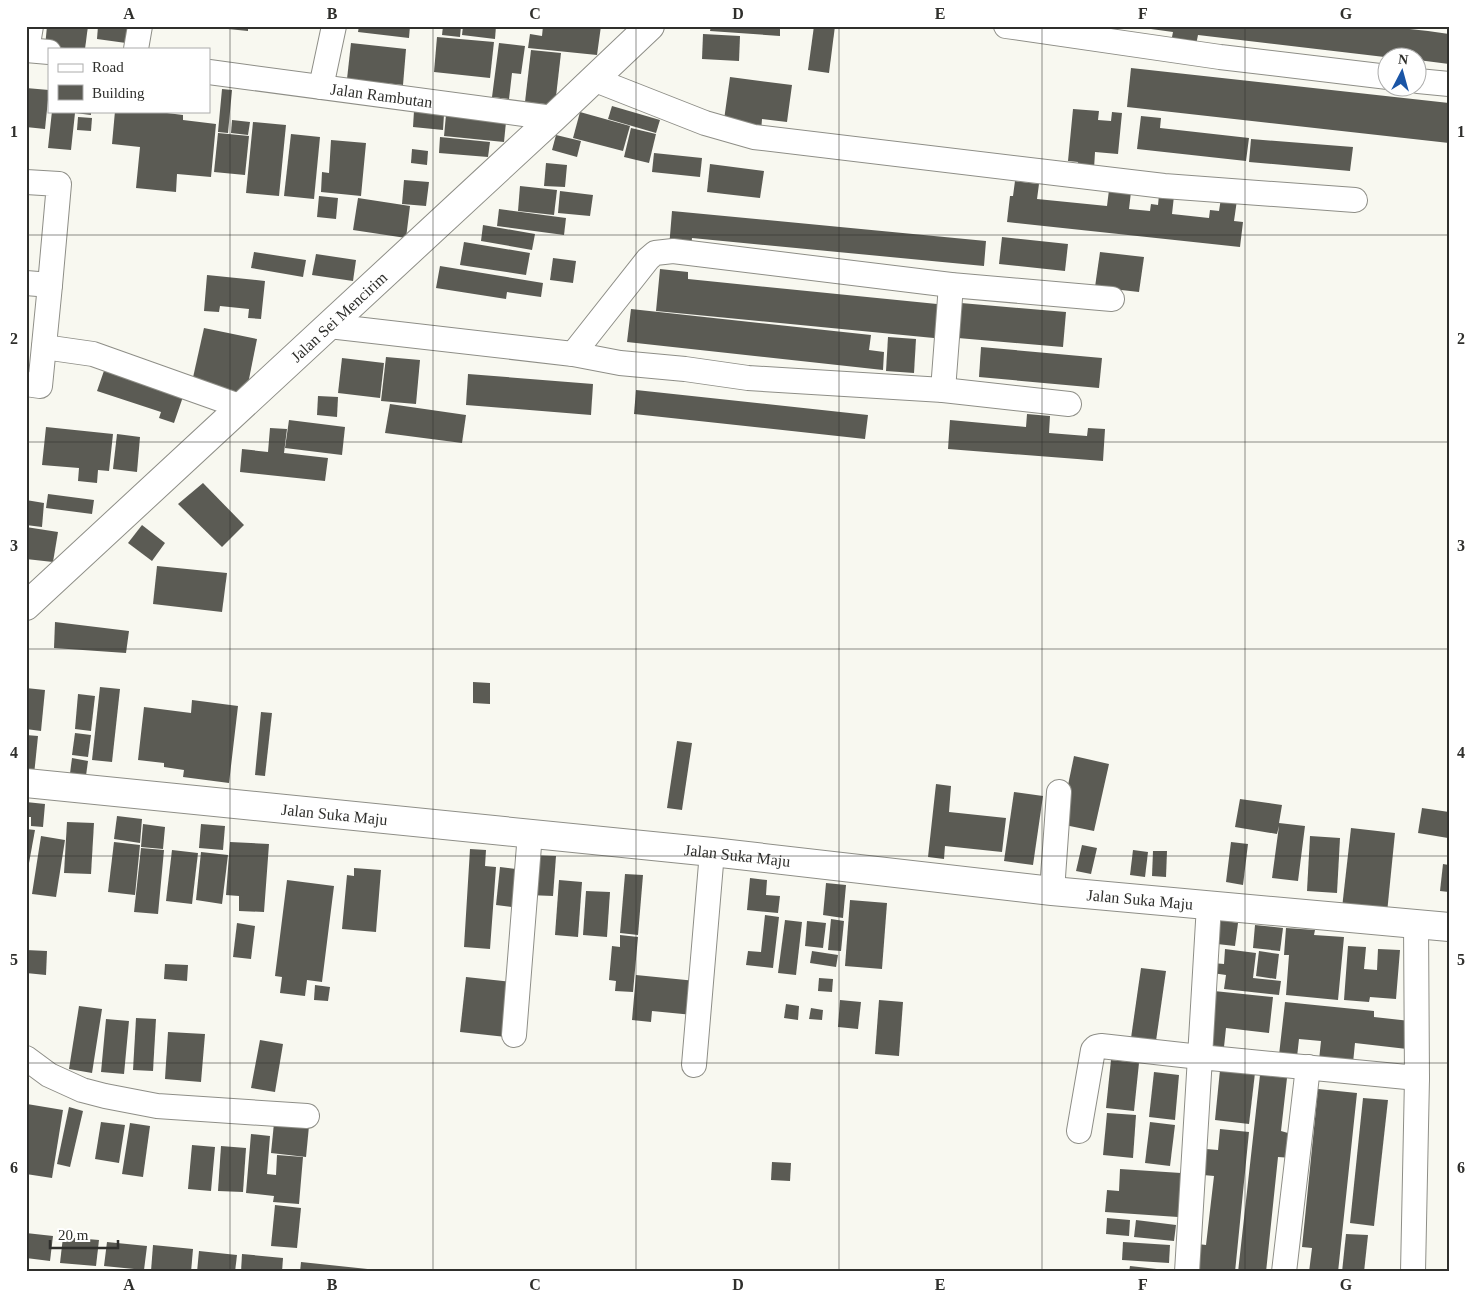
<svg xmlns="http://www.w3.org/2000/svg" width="1475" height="1298" viewBox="0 0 1475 1298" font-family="Georgia,serif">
  <rect width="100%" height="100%" fill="#f8f8f0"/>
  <g fill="#5b5b54">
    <path d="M47 26H88L85 49 45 47Z"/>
    <path d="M98 26H128L126 43 97 39Z"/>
    <path d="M219 26H248V31L218 28Z"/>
    <path d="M359 26H410L409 38 358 32Z"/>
    <path d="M443 26H461L460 37 442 35Z"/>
    <path d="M463 26H496L495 39 462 35Z"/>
    <path d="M543 26H601L597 55 528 48 530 34 542 36Z"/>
    <path d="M711 26H780V36L710 31Z"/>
    <path d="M814 26H835L829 73 808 70Z"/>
    <path d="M1129 26H1382L1428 31 1449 34V64L1418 60V58H1393L1198 35 1196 45 1171 42 1173 32Z"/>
    <path d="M703 34 740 36 739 61 702 59Z"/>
    <path d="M437 37 494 42 490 78 434 72Z"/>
    <path d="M351 43 406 49 403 85 347 79Z"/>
    <path d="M499 43 525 46 521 74 512 73 509 99 492 97Z"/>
    <path d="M531 50 561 53 555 105 525 102Z"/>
    <path d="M1131 68 1449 103V143L1127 107Z"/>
    <path d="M730 77 792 85 787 122 762 119 761 132 723 127Z"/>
    <path d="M26 88 49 90 45 129 26 127Z"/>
    <path d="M222 89 232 90 228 133 218 132Z"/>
    <path d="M612 106 660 120 656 133 608 119Z"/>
    <path d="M1073 109 1099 111 1098 120 1111 121 1112 112 1122 113 1118 154 1095 152 1094 169 1077 167 1078 162 1068 161Z"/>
    <path d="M52 111H91V115L75 113 71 150 48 148Z"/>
    <path d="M115 111H151L183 115V120L216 124 211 177 177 174 176 192 136 188 140 147 112 144Z"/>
    <path d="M414 111 444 114 443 130 413 127Z"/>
    <path d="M580 112 630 126 623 151 573 138Z"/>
    <path d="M446 115 506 122 504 142 444 136Z"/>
    <path d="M1141 116 1161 118 1160 128 1249 138 1246 161 1137 149Z"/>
    <path d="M78 117 92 118 91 131 77 130Z"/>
    <path d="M232 120 250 122 248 135 231 133Z"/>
    <path d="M253 122 286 125 279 196 246 193Z"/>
    <path d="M631 128 656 134 649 163 624 157Z"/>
    <path d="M218 133 249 136 245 175 214 172Z"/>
    <path d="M291 134 320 137 314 199 284 196Z"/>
    <path d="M556 135 581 141 577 157 552 150Z"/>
    <path d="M440 137 490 142 488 157 439 153Z"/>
    <path d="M1251 139 1353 147 1350 171 1249 162Z"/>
    <path d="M331 140 366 143 361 196 321 192 322 172 329 173Z"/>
    <path d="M412 149 428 151 427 165 411 163Z"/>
    <path d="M654 153 702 158 700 177 652 172Z"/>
    <path d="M546 163 567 165 565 187 544 186Z"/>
    <path d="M710 164 764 171 760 198 707 192Z"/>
    <path d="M404 180 429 182 426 206 402 204Z"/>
    <path d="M1015 181 1039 184 1037 199 1107 206 1109 190 1131 192 1129 209 1150 211 1151 204 1158 205 1159 195 1174 196 1172 214 1209 218 1210 210 1219 211 1221 198 1237 200 1234 221 1243 222 1240 247 1007 222 1010 196H1013Z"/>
    <path d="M520 186 557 190 554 215 518 211Z"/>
    <path d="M560 191 593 195 590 216 558 213Z"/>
    <path d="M319 196 338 198 336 219 317 217Z"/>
    <path d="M358 198 410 206 406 238 353 230Z"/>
    <path d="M499 209 566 218 564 235 497 226Z"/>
    <path d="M672 211 986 241 984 266 692 238 691 249 669 248Z"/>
    <path d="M483 225 535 234 532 250 481 241Z"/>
    <path d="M1002 237 1068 244 1065 271 999 264Z"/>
    <path d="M464 242 530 253 526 275 460 265Z"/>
    <path d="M254 252 306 260 303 277 251 268Z"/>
    <path d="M1100 252 1144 257 1139 292 1095 287Z"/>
    <path d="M316 254 356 260 353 281 312 275Z"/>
    <path d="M553 258 576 261 573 283 550 280Z"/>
    <path d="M440 266 543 283 541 297 507 292 506 299 436 288Z"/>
    <path d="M660 269 688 272V279L947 305 944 339 656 311Z"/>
    <path d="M207 275 265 281 261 319 248 318 249 309 220 306 219 312 204 311Z"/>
    <path d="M961 303 1066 312 1063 347 958 338Z"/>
    <path d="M631 309 871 335 869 350 884 352 883 370 627 342Z"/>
    <path d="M204 328 257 339 246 394 192 382Z"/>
    <path d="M888 337 916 339 914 373 886 371Z"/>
    <path d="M981 347 1102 358 1099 388 979 377Z"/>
    <path d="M386 357 420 360 416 404 381 401Z"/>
    <path d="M342 358 384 363 380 398 338 393Z"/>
    <path d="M107 362 186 388 174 423 159 418 161 412 97 391Z"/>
    <path d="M468 374 593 384 591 415 466 405Z"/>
    <path d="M636 390 868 415 865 439 634 414Z"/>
    <path d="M318 396 338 397 337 417 317 415Z"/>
    <path d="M390 404 466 415 462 443 385 433Z"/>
    <path d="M1027 414 1050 416 1049 433 1087 436 1088 428 1105 429 1103 461 948 449 950 420 1026 427Z"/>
    <path d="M289 420 345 427 342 455 285 448Z"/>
    <path d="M46 427 113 434 109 471 98 470 97 483 78 481 79 468 42 465Z"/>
    <path d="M270 428 287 429 284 453 328 458 325 481 240 472 242 449 268 452Z"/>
    <path d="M117 434 140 437 137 472 113 469Z"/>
    <path d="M203 483 244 525 222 547 178 504Z"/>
    <path d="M48 494 94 500 92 514 46 508Z"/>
    <path d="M26 500 44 503 42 527 26 525Z"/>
    <path d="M142 525 165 543 152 561 128 543Z"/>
    <path d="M26 527 58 532 53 562 26 559Z"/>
    <path d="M157 566 227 573 222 612 153 604Z"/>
    <path d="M55 622 129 631 126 653 54 648Z"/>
    <path d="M473 682 490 683V704L473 703Z"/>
    <path d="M100 687 120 689 112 762 92 760Z"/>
    <path d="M26 688 45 690 41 731 26 729Z"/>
    <path d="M78 694 95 696 91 731 75 729Z"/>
    <path d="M192 700 238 706 229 783 183 777 184 770 164 767V763L138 760 144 707 191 713Z"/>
    <path d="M261 712 272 713 265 776 255 775Z"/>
    <path d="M75 733 91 735 88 757 72 755Z"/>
    <path d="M26 735 38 736 34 775 26 774Z"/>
    <path d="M677 741 692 743 682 810 667 808Z"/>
    <path d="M1074 756 1109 764 1094 831 1060 824Z"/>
    <path d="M72 758 88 761 85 783 69 781Z"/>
    <path d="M936 784 951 786 949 812 1006 818 1002 852 945 846 944 859 928 857Z"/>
    <path d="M1014 792 1043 796 1033 865 1004 861Z"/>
    <path d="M1240 799 1282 805 1279 823 1305 826 1298 881 1272 878 1279 826 1277 834 1235 827Z"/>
    <path d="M26 802 45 804 43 827 31 826V817H26Z"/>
    <path d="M1422 808 1449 812 1448 838 1418 833Z"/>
    <path d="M117 816 142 819 140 843 114 839Z"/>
    <path d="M67 822 94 823 91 874 64 873Z"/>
    <path d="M143 824 165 827 163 849 141 847Z"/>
    <path d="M201 824 225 826 223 850 199 848Z"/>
    <path d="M1351 828 1395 833 1387 913 1342 908Z"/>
    <path d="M26 829 35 830 27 874H26Z"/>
    <path d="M41 836 65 840 56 897 32 894Z"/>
    <path d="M1310 836 1340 838 1337 893 1307 891Z"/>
    <path d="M114 842 140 845 135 895 108 892Z"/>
    <path d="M230 842 269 844 264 912 239 911V896L226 895Z"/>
    <path d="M1231 842 1248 844 1243 885 1226 882Z"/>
    <path d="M1082 845 1097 848 1091 874 1076 871Z"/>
    <path d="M141 848 164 850 158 914 134 912Z"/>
    <path d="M470 849 486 850 485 866 496 867 490 949 464 947Z"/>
    <path d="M172 850 198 853 192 904 166 901Z"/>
    <path d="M1133 850 1148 852 1145 877 1130 875Z"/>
    <path d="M1153 851H1167L1166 877 1152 876Z"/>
    <path d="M201 852 228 855 222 904 196 900Z"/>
    <path d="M531 855 556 856 553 896 528 895Z"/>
    <path d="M1443 864 1449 865V892L1440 891Z"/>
    <path d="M500 867 524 870 519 908 496 905Z"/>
    <path d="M354 868 381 870 376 932 342 929 347 875 354 876Z"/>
    <path d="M625 874 643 875 638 935 620 933Z"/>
    <path d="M750 878 767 880 766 895 780 896 778 913 747 910Z"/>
    <path d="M287 880 334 886 322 982 307 980 305 996 280 993 282 977 275 976Z"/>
    <path d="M559 880 582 882 578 937 555 935Z"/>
    <path d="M826 883 846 885 843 918 823 915Z"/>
    <path d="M586 891 610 892 607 937 583 935Z"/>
    <path d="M850 900 887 903 882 969 845 966Z"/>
    <path d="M765 915 779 917 773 968 746 965 748 951 761 952Z"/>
    <path d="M831 919 844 921 841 951 828 950Z"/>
    <path d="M785 920 802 922 796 975 778 973Z"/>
    <path d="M1220 920 1238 923 1235 946 1217 944Z"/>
    <path d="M807 921 826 923 823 948 805 946Z"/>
    <path d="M237 923 255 926 251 959 233 957Z"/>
    <path d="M1255 925 1283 928 1280 951 1253 948Z"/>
    <path d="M1286 928 1315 930 1314 935 1344 937 1338 1000 1286 995 1289 955H1284Z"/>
    <path d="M620 935 638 937 633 992 615 991 616 981 609 980 612 946 620 947Z"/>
    <path d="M1348 946 1366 947 1364 969 1377 970 1378 949 1400 950 1396 999 1370 997 1369 1002 1344 1000Z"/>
    <path d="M1225 949 1256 953 1253 978 1281 981 1279 995 1224 989 1226 975 1212 973 1213 963 1224 964Z"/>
    <path d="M26 950 47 951 46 975 26 973Z"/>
    <path d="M812 951 838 955 836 967 810 963Z"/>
    <path d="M1259 951 1279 954 1276 979 1256 976Z"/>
    <path d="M165 964 188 965 187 981 164 979Z"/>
    <path d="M1141 968 1166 971 1156 1041 1131 1038Z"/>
    <path d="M636 975 696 981 693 1015 652 1011 651 1022 632 1020Z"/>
    <path d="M466 977 513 982 506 1037 460 1032Z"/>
    <path d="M819 978 833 979 832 992 818 991Z"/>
    <path d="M315 985 330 987 328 1001 314 1000Z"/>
    <path d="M1214 991 1273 997 1269 1033 1226 1028 1224 1047 1208 1045Z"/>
    <path d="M840 1000 861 1002 858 1029 838 1027Z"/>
    <path d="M879 1000 903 1002 899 1056 875 1054Z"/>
    <path d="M1285 1002 1374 1011V1017L1410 1021 1407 1049 1355 1043 1353 1063 1319 1060 1321 1041 1299 1039 1297 1057 1279 1055Z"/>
    <path d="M786 1004 799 1006 798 1020 784 1018Z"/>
    <path d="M79 1006 102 1009 92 1073 69 1069Z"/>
    <path d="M811 1008 823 1010 822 1020 809 1019Z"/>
    <path d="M136 1018 156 1019 153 1071 133 1070Z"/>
    <path d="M106 1019 129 1021 124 1074 101 1072Z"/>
    <path d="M168 1032 205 1034 201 1082 165 1079Z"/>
    <path d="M260 1040 283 1044 275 1092 251 1088Z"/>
    <path d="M1111 1060 1139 1063 1134 1111 1106 1108Z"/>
    <path d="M1220 1070 1255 1073 1249 1124 1215 1120Z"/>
    <path d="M1154 1072 1179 1075 1175 1120 1149 1117Z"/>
    <path d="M1260 1075 1287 1078 1281 1131 1295 1135 1292 1158 1278 1157 1266 1272H1238Z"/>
    <path d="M1318 1089 1357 1093 1338 1272H1309L1312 1248 1302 1247Z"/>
    <path d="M1363 1098 1388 1100 1374 1226 1350 1223Z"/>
    <path d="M27 1104 63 1110 52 1178 26 1174Z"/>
    <path d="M69 1107 83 1111 70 1167 57 1164Z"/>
    <path d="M1107 1113 1136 1115 1133 1158 1103 1155Z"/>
    <path d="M101 1122 125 1125 119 1163 95 1159Z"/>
    <path d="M1150 1122 1175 1125 1170 1166 1145 1163Z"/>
    <path d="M130 1123 150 1126 143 1177 122 1174Z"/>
    <path d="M274 1123 309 1126 306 1157 271 1153Z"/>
    <path d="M1220 1129 1249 1132 1235 1272H1190L1198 1244 1206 1245 1214 1176 1203 1175 1206 1149 1218 1150Z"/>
    <path d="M251 1134 270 1136 267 1174 276 1175 277 1155 303 1157 299 1204 273 1202 274 1196 246 1193Z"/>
    <path d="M192 1145 215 1147 211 1191 188 1189Z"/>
    <path d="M221 1146 246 1148 243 1192 218 1191Z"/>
    <path d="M772 1162 791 1163 790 1181 771 1180Z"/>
    <path d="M1120 1169 1181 1173 1178 1217 1105 1212 1107 1190 1119 1191Z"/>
    <path d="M275 1205 301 1208 297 1248 271 1246Z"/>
    <path d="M1107 1218 1130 1220 1129 1236 1106 1234Z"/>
    <path d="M1136 1220 1176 1225 1174 1241 1134 1237Z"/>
    <path d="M26 1233 53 1236 50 1261 26 1258Z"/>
    <path d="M1346 1234 1368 1235 1364 1272H1342Z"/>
    <path d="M63 1237 99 1240 96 1266 60 1263Z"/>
    <path d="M107 1242 147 1246 144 1270 104 1266Z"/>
    <path d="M1123 1242 1170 1245 1169 1263 1122 1260Z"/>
    <path d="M153 1245 193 1249 191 1272 151 1271Z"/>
    <path d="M199 1251 237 1255 235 1272H197Z"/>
    <path d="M242 1254 283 1258 282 1272H241Z"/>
    <path d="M301 1262 377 1270V1272H300Z"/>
    <path d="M1130 1266 1166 1270V1272H1129Z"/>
  </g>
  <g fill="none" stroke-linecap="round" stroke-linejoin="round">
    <defs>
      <g id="street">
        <path d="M1006 26 1220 57 1388 77"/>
        <path d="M136 49 140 26"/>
        <path d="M26 50 49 52"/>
        <path d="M27 50 31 26"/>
        <path id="s1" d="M209 72 553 118"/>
        <path d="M593 79 705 123 754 137 1164 186 1355 200"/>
        <path d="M1418 81 1449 84"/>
        <path d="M321 87 334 26"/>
        <path d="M26 182 59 184 50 285 26 283"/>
        <path d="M329 326 573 354 620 363 685 369 748 378 943 390 1069 404"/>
        <path d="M44 347 93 354 242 407"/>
        <path d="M573 354 648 259 655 253 673 251 951 285 1112 299"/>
        <path d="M26 384 40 386 50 285"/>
        <path d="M943 390 951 285"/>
        <path d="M1052 891 1059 792"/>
        <path d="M514 1035 530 833"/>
        <path d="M26 1058 49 1075 82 1090 105 1096 157 1106 307 1116"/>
        <path d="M694 1065 712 852"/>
        <path d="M1079 1131 1093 1050 1096 1047 1101 1046 1200 1057 1209 905"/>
        <path d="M1187 1272 1200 1057 1417 1078"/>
        <path d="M1284 1272 1308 1067"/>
        <path d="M1413 1272 1417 1078 1416 923"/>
      </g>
      <g id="secondary">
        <path id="s2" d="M26 606 553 118 650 26"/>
        <path id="s3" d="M26 783 712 852 1052 891 1449 927"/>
      </g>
    </defs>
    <use href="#street" stroke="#8e8e87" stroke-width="26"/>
    <use href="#secondary" stroke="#8e8e87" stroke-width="30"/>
    <use href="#street" stroke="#fff" stroke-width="24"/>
    <use href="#secondary" stroke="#fff" stroke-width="28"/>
  </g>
  <path fill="none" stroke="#2f2f2c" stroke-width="1" stroke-opacity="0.55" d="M230 26V1272M433 26V1272M636 26V1272M839 26V1272M1042 26V1272M1245 26V1272M26 235H1449M26 442H1449M26 649H1449M26 856H1449M26 1063H1449"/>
  <g text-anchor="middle" stroke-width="5" stroke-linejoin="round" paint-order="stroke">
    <g font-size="16" fill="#2f2f2c" stroke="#fff">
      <text dy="6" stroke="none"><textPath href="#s1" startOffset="174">Jalan Rambutan</textPath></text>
      <text dy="6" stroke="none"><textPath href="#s2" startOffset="426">Jalan Sei Mencirim</textPath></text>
      <text dy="6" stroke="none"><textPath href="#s3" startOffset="310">Jalan Suka Maju</textPath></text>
      <text dy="6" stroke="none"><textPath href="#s3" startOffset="715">Jalan Suka Maju</textPath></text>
      <text dy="6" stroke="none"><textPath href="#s3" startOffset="1120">Jalan Suka Maju</textPath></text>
    </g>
  </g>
  <rect width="1475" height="1298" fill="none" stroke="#ffffff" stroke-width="55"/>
  <rect x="48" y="48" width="162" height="65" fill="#ffffff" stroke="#acacab"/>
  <rect x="58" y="64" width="25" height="8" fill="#ffffff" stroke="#acacab"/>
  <text x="92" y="72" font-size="15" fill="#2f2f2c">Road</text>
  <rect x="58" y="85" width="25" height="15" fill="#5b5b54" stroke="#acacab"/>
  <text x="92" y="98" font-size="15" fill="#2f2f2c">Building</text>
  <g transform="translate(1402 72) rotate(6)"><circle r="24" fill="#ffffff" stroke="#acacab"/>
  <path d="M0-4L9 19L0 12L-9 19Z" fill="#1a55a6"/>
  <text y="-8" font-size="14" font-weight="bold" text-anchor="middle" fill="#2f2f2c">N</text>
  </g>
  <path d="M50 1240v8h68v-8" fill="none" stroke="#2f2f2c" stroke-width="2.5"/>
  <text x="58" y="1240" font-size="15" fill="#2f2f2c" stroke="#ffffff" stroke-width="4" paint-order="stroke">20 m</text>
  <rect x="28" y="28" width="1420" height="1242" fill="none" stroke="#2f2f2c" stroke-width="2"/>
  <g font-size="16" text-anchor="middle" font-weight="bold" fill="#2f2f2c">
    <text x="129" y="19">A</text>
    <text x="332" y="19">B</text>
    <text x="535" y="19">C</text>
    <text x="738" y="19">D</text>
    <text x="940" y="19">E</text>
    <text x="1143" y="19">F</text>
    <text x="1346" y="19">G</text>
    <text x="14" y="137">1</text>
    <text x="1461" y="137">1</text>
    <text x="14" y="344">2</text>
    <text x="1461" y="344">2</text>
    <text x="14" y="551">3</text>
    <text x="1461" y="551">3</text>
    <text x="14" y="758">4</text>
    <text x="1461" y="758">4</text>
    <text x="14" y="965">5</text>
    <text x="1461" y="965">5</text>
    <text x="14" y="1173">6</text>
    <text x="1461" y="1173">6</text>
    <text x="129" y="1290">A</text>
    <text x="332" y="1290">B</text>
    <text x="535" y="1290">C</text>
    <text x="738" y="1290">D</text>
    <text x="940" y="1290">E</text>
    <text x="1143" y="1290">F</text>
    <text x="1346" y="1290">G</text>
  </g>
</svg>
